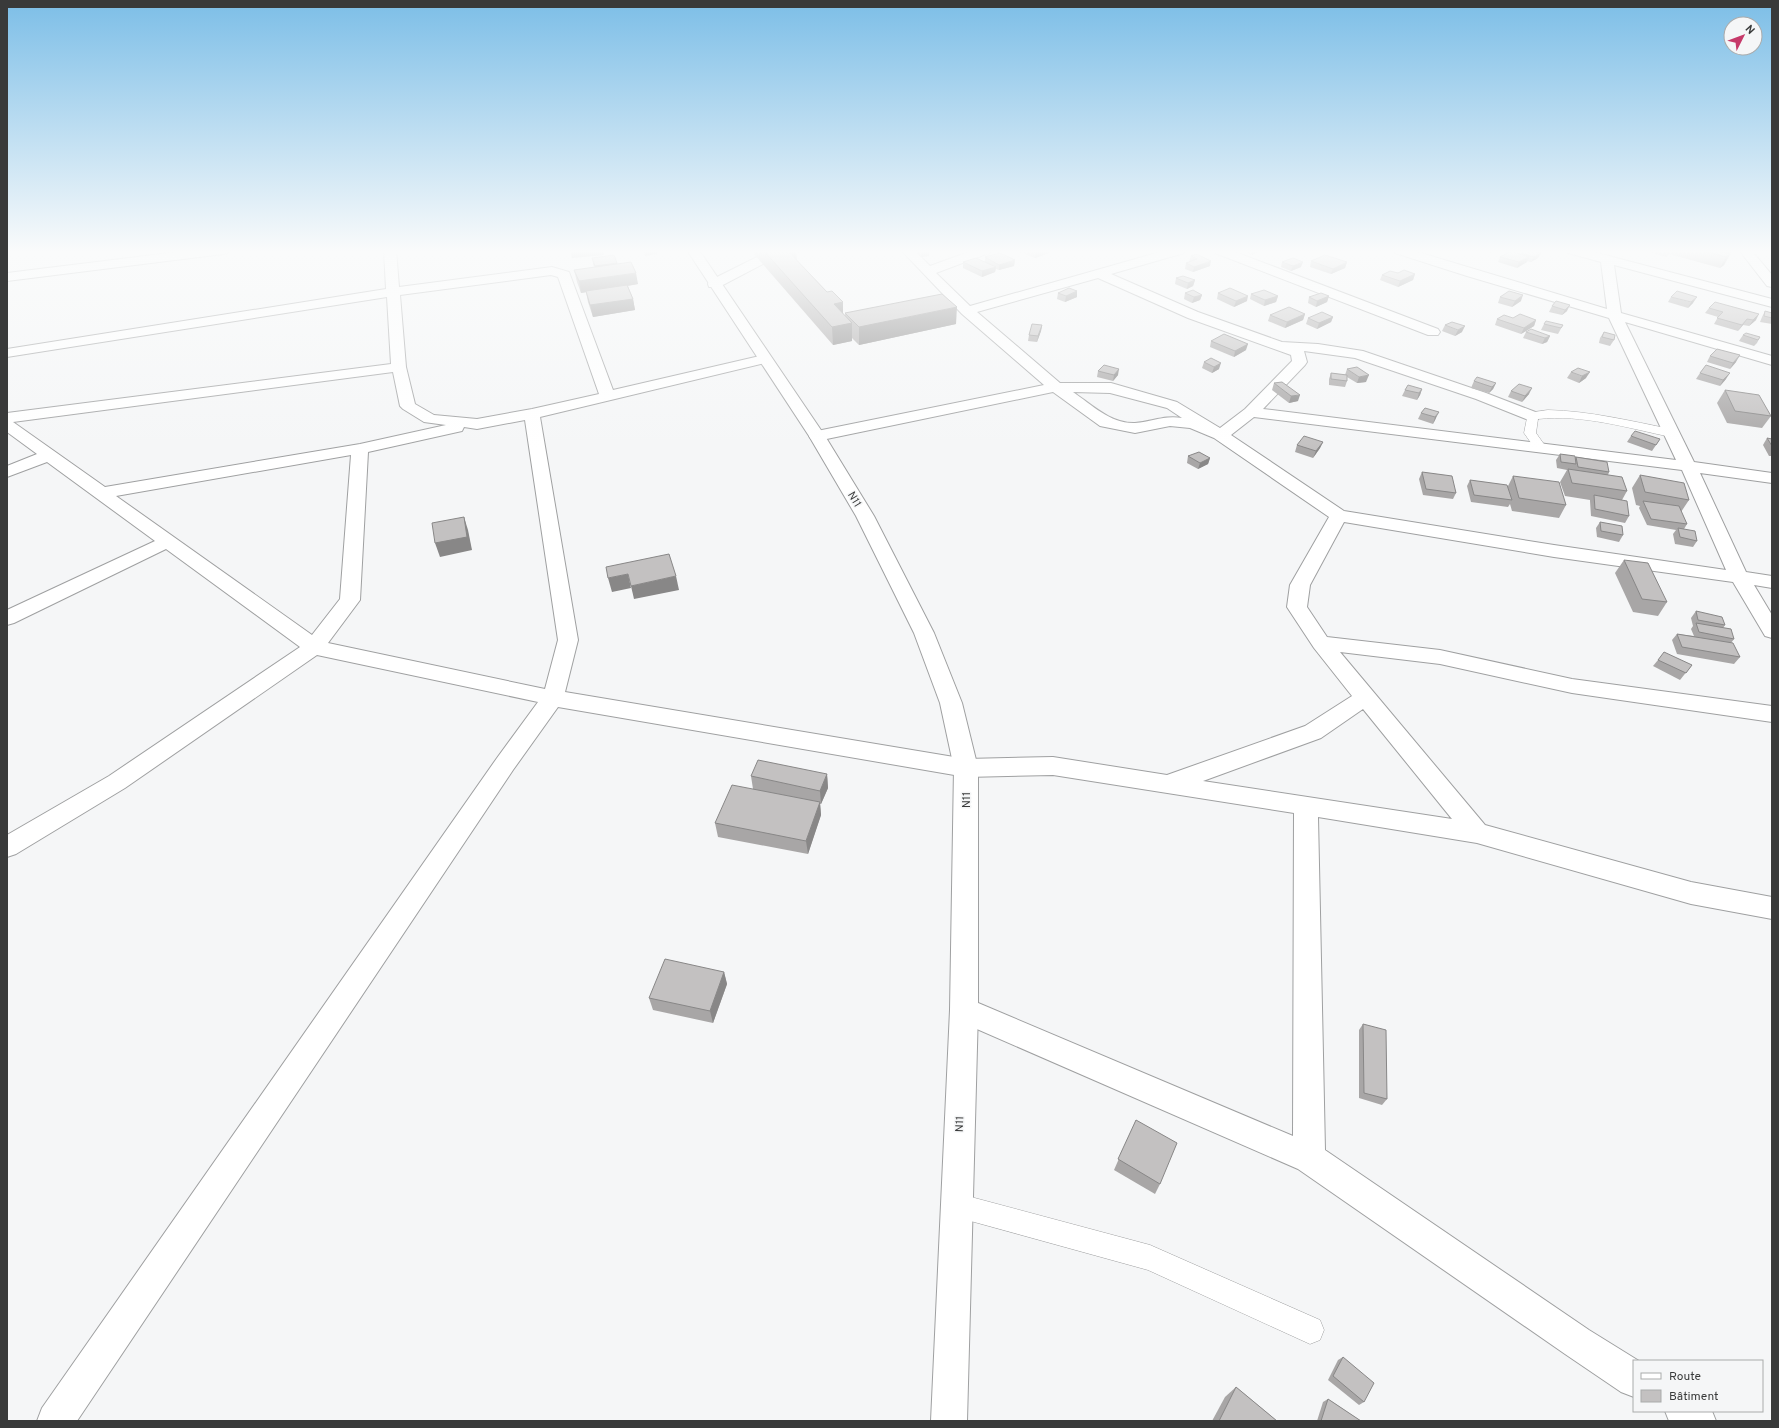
<svg xmlns="http://www.w3.org/2000/svg" width="1779" height="1428" viewBox="0 0 1779 1428" font-family="Overpass,sans-serif">
  <rect width="100%" height="100%" fill="#f5f6f7"/>
  <g fill="none" stroke-linecap="round" stroke-linejoin="round">
    <defs>
      <g id="service">
        <path d="M1548 410C1590 411 1630 421 1671 429L1675 430 1677 433 1675 436 1671 437C1628 428 1582 414 1538 419L1536 433 1546 447 1544 450H1536L1524 433 1528 413Z"/>
        <path d="M956 1193 1150 1245 1320 1320 1324 1330 1320 1340 1310 1344 1148 1270 956 1217 947 1214 944 1205 947 1196Z"/>
      </g>
      <g id="minor">
        <path d="M194 250H229L227 253 223 254 7 281V273Z"/>
        <path d="M384 250H396L399 287 552 267 569 272 613 390 764 355 769 356 771 359 769 362 540 417 578 640 565 692 966 759 1053 757 1167 775 1305 726 1352 696 1314 648 1287 607 1290 585 1329 517 1214 438 1190 428 1170 426 1135 433 1100 426 1053 392 817 441 811 439 809 436 811 433 817 431 1044 385 962 314 901 250H914L930 266 974 250H991L989 253 936 273 970 306 1167 250H1186L1184 253 1111 274 1198 312 1282 342 1318 344 1363 351 1486 393 1538 413 1540 416 1538 419 1532 421 1526 419 1476 399 1355 358 1304 351 1307 362 1305 365 1263 409 1676 460 1609 318 1467 276 1395 253 1393 250H1411L1607 309 1601 262 1568 253 1566 250H1586L1772 299V307L1614 265 1621 313 1772 356V365L1625 322 1694 462 1772 473V483L1700 473 1746 572 1772 576V588L1754 585 1772 615V638L1765 636 1733 582 1554 557 1344 522 1310 585 1307 607 1327 637 1440 650 1572 679 1772 706V722L1572 693 1440 664 1340 652 1485 825 1691 882 1772 897V919L1691 904 1477 843 1318 817 1325 1150 1589 1330 1639 1361H1634V1397L1621 1392 1565 1354 1298 1169 954 1019 950 1010 954 1001 964 997 1293 1136 1294 813 1053 775 966 777 558 707 513 770 77 1421H37L42 1408 497 758 538 702 317 655 125 788 16 854 7 857V835L109 776 300 647 166 549 14 623 7 625V610L155 541 47 462 7 477V466L37 454 7 432V413L391 364 387 297 7 357V349L386 289ZM551 275 558 277 599 394 532 409 477 419 434 415 415 404 406 367 400 295ZM1098 278 1188 318 1291 355 1292 361 1245 409 1220 428 1177 402 1111 383H1060L977 312ZM393 372 400 406 403 409 424 422 446 425 360 444 105 487 13 422ZM1073 392 1110 393 1167 408 1182 418C1164 415 1152 422 1135 423 1111 424 1092 405 1073 392ZM1254 417 1682 470 1726 570 1554 545 1344 511 1231 435ZM525 420 558 640 545 689 328 643 360 600 368 452 462 431 464 427 477 429ZM351 455 340 599 312 635 116 496ZM1363 709 1452 819 1203 781 1321 738Z"/>
        <path d="M771 250H786L784 253 719 287H709L708 284 709 281Z"/>
        <path d="M1213 250H1230L1438 329 1440 332 1438 335H1428L1215 253Z"/>
        <path d="M1739 250H1751L1772 275V287L1767 286Z"/>
        <path d="M1665 1411H1712L1716 1421H1669Z"/>
      </g>
      <path id="primary" d="M687 250H699L825 436 874 516 934 633 962 703 978 768V1010L967 1421H931L950 1010 954 768 940 703 914 633 856 516 809 436Z"/>
    </defs>
    <use href="#service" stroke="#9fa0a1" stroke-width="1"/>
    <use href="#minor" stroke="#9fa0a1" stroke-width="2"/>
    <use href="#primary" stroke="#9fa0a1" stroke-width="2"/>
    <use href="#service" fill="#fff" fill-rule="evenodd"/>
    <use href="#minor" fill="#fff" fill-rule="evenodd"/>
    <use href="#primary" fill="#fff" fill-rule="evenodd"/>
  </g>
  <g fill="#a8a6a6">
    <path d="M754 250H804V251L796 252 797 260 827 292 843 302V314L845 316V313L956 324 859 345 852 338V341L833 345 754 254Z"/>
    <path d="M915 250H929V256L921 257 915 252Z"/>
    <path d="M1020 250H1050L1049 253 1035 258 1020 252Z"/>
    <path d="M1244 250H1259L1258 252 1252 255 1244 251Z"/>
    <path d="M1483 250H1496L1492 253Z"/>
    <path d="M1642 250H1729L1731 253 1724 265 1720 268 1669 254 1666 257Z"/>
    <path d="M1521 253 1538 258 1531 262 1527 261V262L1517 268 1498 262 1500 257 1521 254Z"/>
    <path d="M1196 254 1210 266 1193 272 1185 269 1186 263 1189 262 1191 256Z"/>
    <path d="M985 257 1015 260 1014 266 999 270 996 269 995 272 982 277 963 268V262H985Z"/>
    <path d="M592 258 618 264 638 284 628 286 633 299 635 310 593 317 588 302 586 292 581 293 577 282 574 270 594 268Z"/>
    <path d="M1311 261 1347 262 1345 268 1331 274 1310 267Z"/>
    <path d="M1282 262 1301 267 1291 271 1281 267Z"/>
    <path d="M1415 274 1413 280 1398 287 1380 280 1382 275Z"/>
    <path d="M1176 278 1195 280 1193 286 1187 289 1175 284Z"/>
    <path d="M1058 293 1077 297 1065 302 1057 299Z"/>
    <path d="M1185 293 1202 295 1200 300 1192 303 1184 299Z"/>
    <path d="M1218 293 1247 301 1234 307 1217 299Z"/>
    <path d="M1251 294 1278 296 1276 302 1264 306 1250 299Z"/>
    <path d="M1329 296 1327 302 1316 307 1308 303 1309 297Z"/>
    <path d="M1500 297 1521 301 1512 307 1498 303Z"/>
    <path d="M1671 297 1693 303 1688 308 1668 302Z"/>
    <path d="M1556 301 1567 311 1562 315 1549 312 1552 306Z"/>
    <path d="M1709 308 1756 320 1749 326 1743 325 1738 331 1714 324 1718 317 1705 313Z"/>
    <path d="M1765 311 1772 313V324L1760 322 1762 317Z"/>
    <path d="M1305 314 1303 320 1285 328 1268 321 1270 315Z"/>
    <path d="M1333 317 1331 322 1317 329 1306 324 1308 318Z"/>
    <path d="M1497 319 1536 320 1534 326 1521 334 1495 325Z"/>
    <path d="M1544 324 1563 325 1558 334 1541 330Z"/>
    <path d="M1042 325 1041 331 1037 342 1028 341 1029 335Z"/>
    <path d="M1445 325 1462 332 1455 336 1442 331Z"/>
    <path d="M1526 332 1550 336 1547 342 1542 344 1523 338Z"/>
    <path d="M1604 332 1614 340 1610 346 1599 343 1600 338Z"/>
    <path d="M1743 335 1760 337 1757 343 1754 346 1739 341Z"/>
    <path d="M1211 341 1246 350 1234 357 1210 347Z"/>
    <path d="M1710 356 1736 362 1730 369 1707 362Z"/>
    <path d="M1204 362 1219 369 1212 373 1202 368Z"/>
    <path d="M1347 369 1366 382 1357 383 1347 377V381L1345 387 1329 385V379L1331 373 1345 375Z"/>
    <path d="M1098 371 1118 375 1113 381 1097 377Z"/>
    <path d="M1571 372 1586 378 1579 383 1567 378Z"/>
    <path d="M1700 373 1726 379 1720 386 1696 379Z"/>
    <path d="M1474 381 1496 383 1493 389 1489 393 1471 388Z"/>
    <path d="M1274 383 1298 401 1289 403 1272 390Z"/>
    <path d="M1422 389 1420 395 1417 400 1402 396 1405 390Z"/>
    <path d="M1725 390 1771 416 1762 428 1727 423 1717 403Z"/>
    <path d="M1511 391 1529 394 1522 402 1508 397Z"/>
    <path d="M1425 408 1436 418 1433 424 1418 419 1421 413Z"/>
    <path d="M1631 436 1660 439 1652 451 1627 442Z"/>
    <path d="M1767 438 1772 439V456H1769L1763 445Z"/>
    <path d="M1323 442 1320 448 1313 458 1295 452 1297 445Z"/>
    <path d="M1560 454 1575 459 1576 457 1609 472 1608 475 1627 491 1622 500 1629 516 1625 523 1591 516 1590 501V500L1565 496 1560 482 1567 470 1557 468 1556 460Z"/>
    <path d="M1188 456 1210 458 1208 464 1198 469 1187 463Z"/>
    <path d="M1422 472 1456 493 1453 499 1423 495 1419 479Z"/>
    <path d="M1640 475 1689 500 1681 512 1687 524 1684 529 1697 541 1693 547 1675 544 1673 534 1676 530 1647 525 1639 508 1640 506 1636 505 1632 488Z"/>
    <path d="M1513 476 1566 505 1559 518 1512 511 1510 504 1508 507 1471 502 1467 486 1470 480 1508 486Z"/>
    <path d="M1600 522 1623 535 1619 542 1597 537 1596 528Z"/>
    <path d="M1624 560 1667 602 1658 616 1633 612 1615 573Z"/>
    <path d="M1696 611 1725 625 1723 628 1734 639 1731 643 1740 657 1734 664 1677 654 1672 640 1677 634 1694 636 1691 629 1693 626 1691 618Z"/>
    <path d="M1658 660 1692 665 1680 680 1653 666Z"/>
    <path d="M827 774 828 788 821 804H820L821 815 808 854 718 837 715 823 753 789 751 776Z"/>
    <path d="M724 972 727 984 713 1023 653 1010 649 998Z"/>
    <path d="M1363 1024 1387 1099 1382 1105 1359 1098V1030Z"/>
    <path d="M1136 1120 1160 1184 1155 1194 1114 1170Z"/>
    <path d="M1343 1357 1364 1402 1359 1405 1328 1380 1338 1360Z"/>
    <path d="M1236 1387 1277 1421H1212L1225 1397Z"/>
    <path d="M1328 1399 1361 1421H1317L1323 1402Z"/>
  </g>
  <g fill="#888787">
    <path d="M570 250H603L604 255 572 258Z"/>
    <path d="M624 250H632L624 251Z"/>
    <path d="M644 250H656L657 254 645 256Z"/>
    <path d="M793 250H796L797 266 788 251Z"/>
    <path d="M796 250H804V251L797 253Z"/>
    <path d="M871 250H879L871 251Z"/>
    <path d="M929 250V256L921 257 922 252Z"/>
    <path d="M1044 250H1050L1049 253 1035 258 1036 253Z"/>
    <path d="M1253 250H1259L1258 252 1252 255Z"/>
    <path d="M1669 250H1671L1668 255 1666 257Z"/>
    <path d="M1541 253 1538 258 1531 262 1534 257Z"/>
    <path d="M1730 254 1724 265 1720 268 1726 257Z"/>
    <path d="M1529 257 1527 262 1517 268 1519 262Z"/>
    <path d="M1015 260 1014 266 999 270V265Z"/>
    <path d="M1211 261 1210 266 1193 272 1194 267Z"/>
    <path d="M1303 262 1301 267 1291 271 1293 266Z"/>
    <path d="M1347 262 1345 268 1331 274 1333 269Z"/>
    <path d="M617 263 618 269 596 272 595 266Z"/>
    <path d="M996 267 995 272 982 277V271Z"/>
    <path d="M636 273 638 284 581 293 579 281Z"/>
    <path d="M1415 274 1413 280 1398 287 1400 281Z"/>
    <path d="M1195 280 1193 286 1187 289 1188 283Z"/>
    <path d="M1077 291V297L1065 302 1066 296Z"/>
    <path d="M1202 295 1200 300 1192 303 1194 297Z"/>
    <path d="M1523 295 1521 301 1512 307 1515 301Z"/>
    <path d="M1248 296 1247 301 1234 307 1236 301Z"/>
    <path d="M1278 296 1276 302 1264 306 1265 300Z"/>
    <path d="M1329 296 1327 302 1316 307 1317 301Z"/>
    <path d="M1697 297 1693 303 1688 308 1691 302Z"/>
    <path d="M633 299 635 310 593 317 590 305Z"/>
    <path d="M843 302V319L834 304Z"/>
    <path d="M1570 305 1567 311 1562 315 1565 310Z"/>
    <path d="M957 307 956 324 859 345V327Z"/>
    <path d="M1305 314 1303 320 1285 328 1287 322Z"/>
    <path d="M1759 314 1756 320 1749 326 1753 320Z"/>
    <path d="M1333 317 1331 322 1317 329 1319 323Z"/>
    <path d="M1747 319 1743 325 1738 331 1742 325Z"/>
    <path d="M1536 320 1534 326 1521 334 1524 328Z"/>
    <path d="M852 323V341L833 345 832 327Z"/>
    <path d="M1042 325 1041 331 1037 342 1038 336Z"/>
    <path d="M1465 326 1462 332 1455 336 1458 330Z"/>
    <path d="M1550 336 1547 342 1542 344 1545 338Z"/>
    <path d="M1248 344 1246 350 1234 357 1235 351Z"/>
    <path d="M1740 355 1736 362 1730 369 1733 363Z"/>
    <path d="M1221 363 1219 369 1212 373 1214 367Z"/>
    <path d="M1119 369 1118 375 1113 381 1114 375Z"/>
    <path d="M1590 372 1586 378 1579 383 1582 376Z"/>
    <path d="M1730 373 1726 379 1720 386 1723 380Z"/>
    <path d="M1369 375 1366 382 1357 383 1359 377Z"/>
    <path d="M1496 383 1493 389 1489 393 1492 387Z"/>
    <path d="M1532 388 1529 394 1522 402 1525 396Z"/>
    <path d="M1422 389 1420 395 1417 400 1419 393Z"/>
    <path d="M1300 395 1298 401 1289 403 1291 396Z"/>
    <path d="M1439 412 1433 424 1435 417Z"/>
    <path d="M1323 442 1320 448 1313 458 1316 451Z"/>
    <path d="M1210 458 1208 464 1198 469 1200 463Z"/>
    <path d="M464 517 468 530 472 550 440 557 435 543Z"/>
    <path d="M628 574 631 588 612 592 608 578Z"/>
    <path d="M676 576 679 590 634 599 631 586Z"/>
    <path d="M827 774 828 788 821 804 820 791Z"/>
    <path d="M820 802 821 815 808 854 806 841Z"/>
    <path d="M724 972 727 984 713 1023 710 1011Z"/>
  </g>
  <g fill="#c3c1c1" stroke="#888787">
    <path d="M763 250H793L788 251 827 292 832 291 843 302 834 304 852 323 832 327Z"/>
    <path d="M919 250H929L922 252Z"/>
    <path d="M1029 250H1044L1036 253Z"/>
    <path d="M1527 250H1532L1541 253 1534 257 1521 253Z"/>
    <path d="M1701 250H1714L1730 254 1726 257Z"/>
    <path d="M1714 250H1729L1731 253 1721 252Z"/>
    <path d="M1511 251 1529 257 1519 262 1500 257Z"/>
    <path d="M1000 253 1015 260 999 265 985 257Z"/>
    <path d="M1196 254 1211 261 1194 267 1186 263 1197 259 1191 256Z"/>
    <path d="M614 255 617 263 595 266 592 258Z"/>
    <path d="M1325 255 1347 262 1333 269 1311 261Z"/>
    <path d="M976 258 996 267 982 271 963 262Z"/>
    <path d="M1293 258 1303 262 1293 266 1282 262Z"/>
    <path d="M631 262 636 273 579 281 574 270Z"/>
    <path d="M1404 270 1415 274 1400 281 1382 275 1390 271 1398 273Z"/>
    <path d="M1183 276 1195 280 1188 283 1176 278Z"/>
    <path d="M627 285 633 299 590 305 586 291Z"/>
    <path d="M1069 288 1077 291 1066 296 1058 293Z"/>
    <path d="M1230 288 1248 296 1236 301 1218 293Z"/>
    <path d="M1193 290 1202 295 1194 297 1185 293Z"/>
    <path d="M1264 290 1278 296 1265 300 1251 294Z"/>
    <path d="M1509 291 1523 295 1515 301 1500 297Z"/>
    <path d="M1677 291 1697 297 1691 302 1671 297Z"/>
    <path d="M1321 293 1329 296 1317 301 1309 297Z"/>
    <path d="M942 294 957 307 859 327 845 313Z"/>
    <path d="M1556 301 1570 305 1565 310 1552 306Z"/>
    <path d="M1715 302 1759 314 1753 320 1747 319 1742 325 1717 318 1723 312 1709 308Z"/>
    <path d="M1289 307 1305 314 1287 322 1270 315Z"/>
    <path d="M1765 311 1772 313V318L1764 316Z"/>
    <path d="M1322 312 1333 317 1319 323 1308 318Z"/>
    <path d="M1520 314 1536 320 1524 328 1497 319 1504 315 1513 318Z"/>
    <path d="M1546 321 1563 325 1561 328 1544 324Z"/>
    <path d="M1452 322 1465 326 1458 330 1445 325Z"/>
    <path d="M1032 324 1042 325 1038 336 1029 335Z"/>
    <path d="M1531 329 1550 336 1545 338 1526 332Z"/>
    <path d="M1604 332 1615 335 1614 340 1602 337Z"/>
    <path d="M1746 333 1760 337 1758 340 1743 335Z"/>
    <path d="M1224 334 1248 344 1235 351 1211 341Z"/>
    <path d="M1717 349 1740 355 1733 363 1710 356Z"/>
    <path d="M1211 358 1221 363 1214 367 1204 362Z"/>
    <path d="M1104 365 1119 369 1114 375 1098 371Z"/>
    <path d="M1706 365 1730 373 1723 380 1700 373Z"/>
    <path d="M1357 367 1369 375 1359 377 1347 369Z"/>
    <path d="M1578 368 1590 372 1582 376 1571 372Z"/>
    <path d="M1331 373 1347 375V381L1331 379Z"/>
    <path d="M1477 377 1496 383 1492 387 1474 381Z"/>
    <path d="M1282 382 1300 395 1291 396 1274 383Z"/>
    <path d="M1519 384 1532 388 1525 396 1511 391Z"/>
    <path d="M1408 385 1422 389 1419 393 1405 390Z"/>
    <path d="M1725 390 1759 395 1771 416 1735 411Z"/>
    <path d="M1425 408 1439 412 1435 417 1421 413Z"/>
    <path d="M1635 431 1660 439 1656 445 1631 436Z"/>
    <path d="M1304 436 1323 442 1316 451 1297 445Z"/>
    <path d="M1767 438 1772 439V446Z"/>
    <path d="M1199 452 1210 458 1200 463 1188 456Z"/>
    <path d="M1560 454 1575 456 1576 464 1561 462Z"/>
    <path d="M1576 457 1607 462 1609 472 1578 467Z"/>
    <path d="M1568 469 1622 477 1627 491 1572 483Z"/>
    <path d="M1422 472 1452 476 1456 493 1426 489Z"/>
    <path d="M1640 475 1684 483 1689 500 1645 492Z"/>
    <path d="M1513 476 1559 482 1566 505 1519 498Z"/>
    <path d="M1470 480 1507 485 1512 500 1474 495Z"/>
    <path d="M1594 495 1627 501 1629 516 1595 509Z"/>
    <path d="M1643 501 1679 506 1687 524 1651 519Z"/>
    <path d="M464 517 467 537 435 543 432 523Z"/>
    <path d="M1600 522 1622 526 1623 535 1601 531Z"/>
    <path d="M1678 528 1695 531 1697 541 1680 537Z"/>
    <path d="M669 554 676 576 631 586 628 574 608 578 606 567Z"/>
    <path d="M1624 560 1648 563 1667 602 1642 599Z"/>
    <path d="M1696 611 1722 617 1725 625 1698 620Z"/>
    <path d="M1696 623 1731 629 1734 639 1699 632Z"/>
    <path d="M1677 634 1733 643 1740 657 1682 647Z"/>
    <path d="M1664 652 1692 665 1686 673 1658 660Z"/>
    <path d="M758 760 827 774 820 791 751 776Z"/>
    <path d="M732 785 820 802 806 841 715 823Z"/>
    <path d="M665 959 724 972 710 1011 649 998Z"/>
    <path d="M1363 1024 1386 1030 1387 1099 1364 1093Z"/>
    <path d="M1136 1120 1177 1143 1160 1184 1118 1159Z"/>
    <path d="M1343 1357 1374 1383 1364 1402 1333 1376Z"/>
    <path d="M1236 1387 1277 1421H1219Z"/>
    <path d="M1328 1399 1361 1421H1321Z"/>
  </g>
  <linearGradient id="sky" x2="0" y2="1"><stop stop-color="#7cbee7"/><stop offset="0.56" stop-color="#fafbfb"/><stop offset="1" stop-color="#fafbfb" stop-opacity="0"/></linearGradient>
  <rect width="1779" height="450" fill="url(#sky)"/>
  <g text-anchor="middle" stroke-width="3" stroke-linejoin="round" paint-order="stroke">
    <g font-size="11" fill="#393a3a" stroke="#f5f6f7">
      <text transform="translate(855 499) rotate(59)" y="4">N11</text>
      <text transform="translate(966 800) rotate(-90)" y="4">N11</text>
      <text transform="translate(959 1124) rotate(-88)" y="4">N11</text>
    </g>
  </g>
  <rect width="1779" height="1428" fill="none" stroke="#393a3a" stroke-width="16"/>
  <rect x="1633" y="1360" width="130" height="52" fill="#f5f6f7" stroke="#aaabab"/>
  <rect x="1641" y="1373" width="20" height="6" fill="#ffffff" stroke="#aaabab"/>
  <text x="1669" y="1380" font-size="12" fill="#393a3a">Route</text>
  <rect x="1641" y="1390" width="20" height="12" fill="#c3c1c1" stroke="#aaabab"/>
  <text x="1669" y="1400" font-size="12" fill="#393a3a">Bâtiment</text>
  <g transform="translate(1743 36) rotate(48)"><circle r="19" fill="#f5f6f7" stroke="#aaabab"/>
  <path d="M0-3L7 15L0 10L-7 15Z" fill="#c63969"/>
  <text y="-6" font-size="11" font-weight="bold" text-anchor="middle" fill="#393a3a">N</text>
  </g>
</svg>
